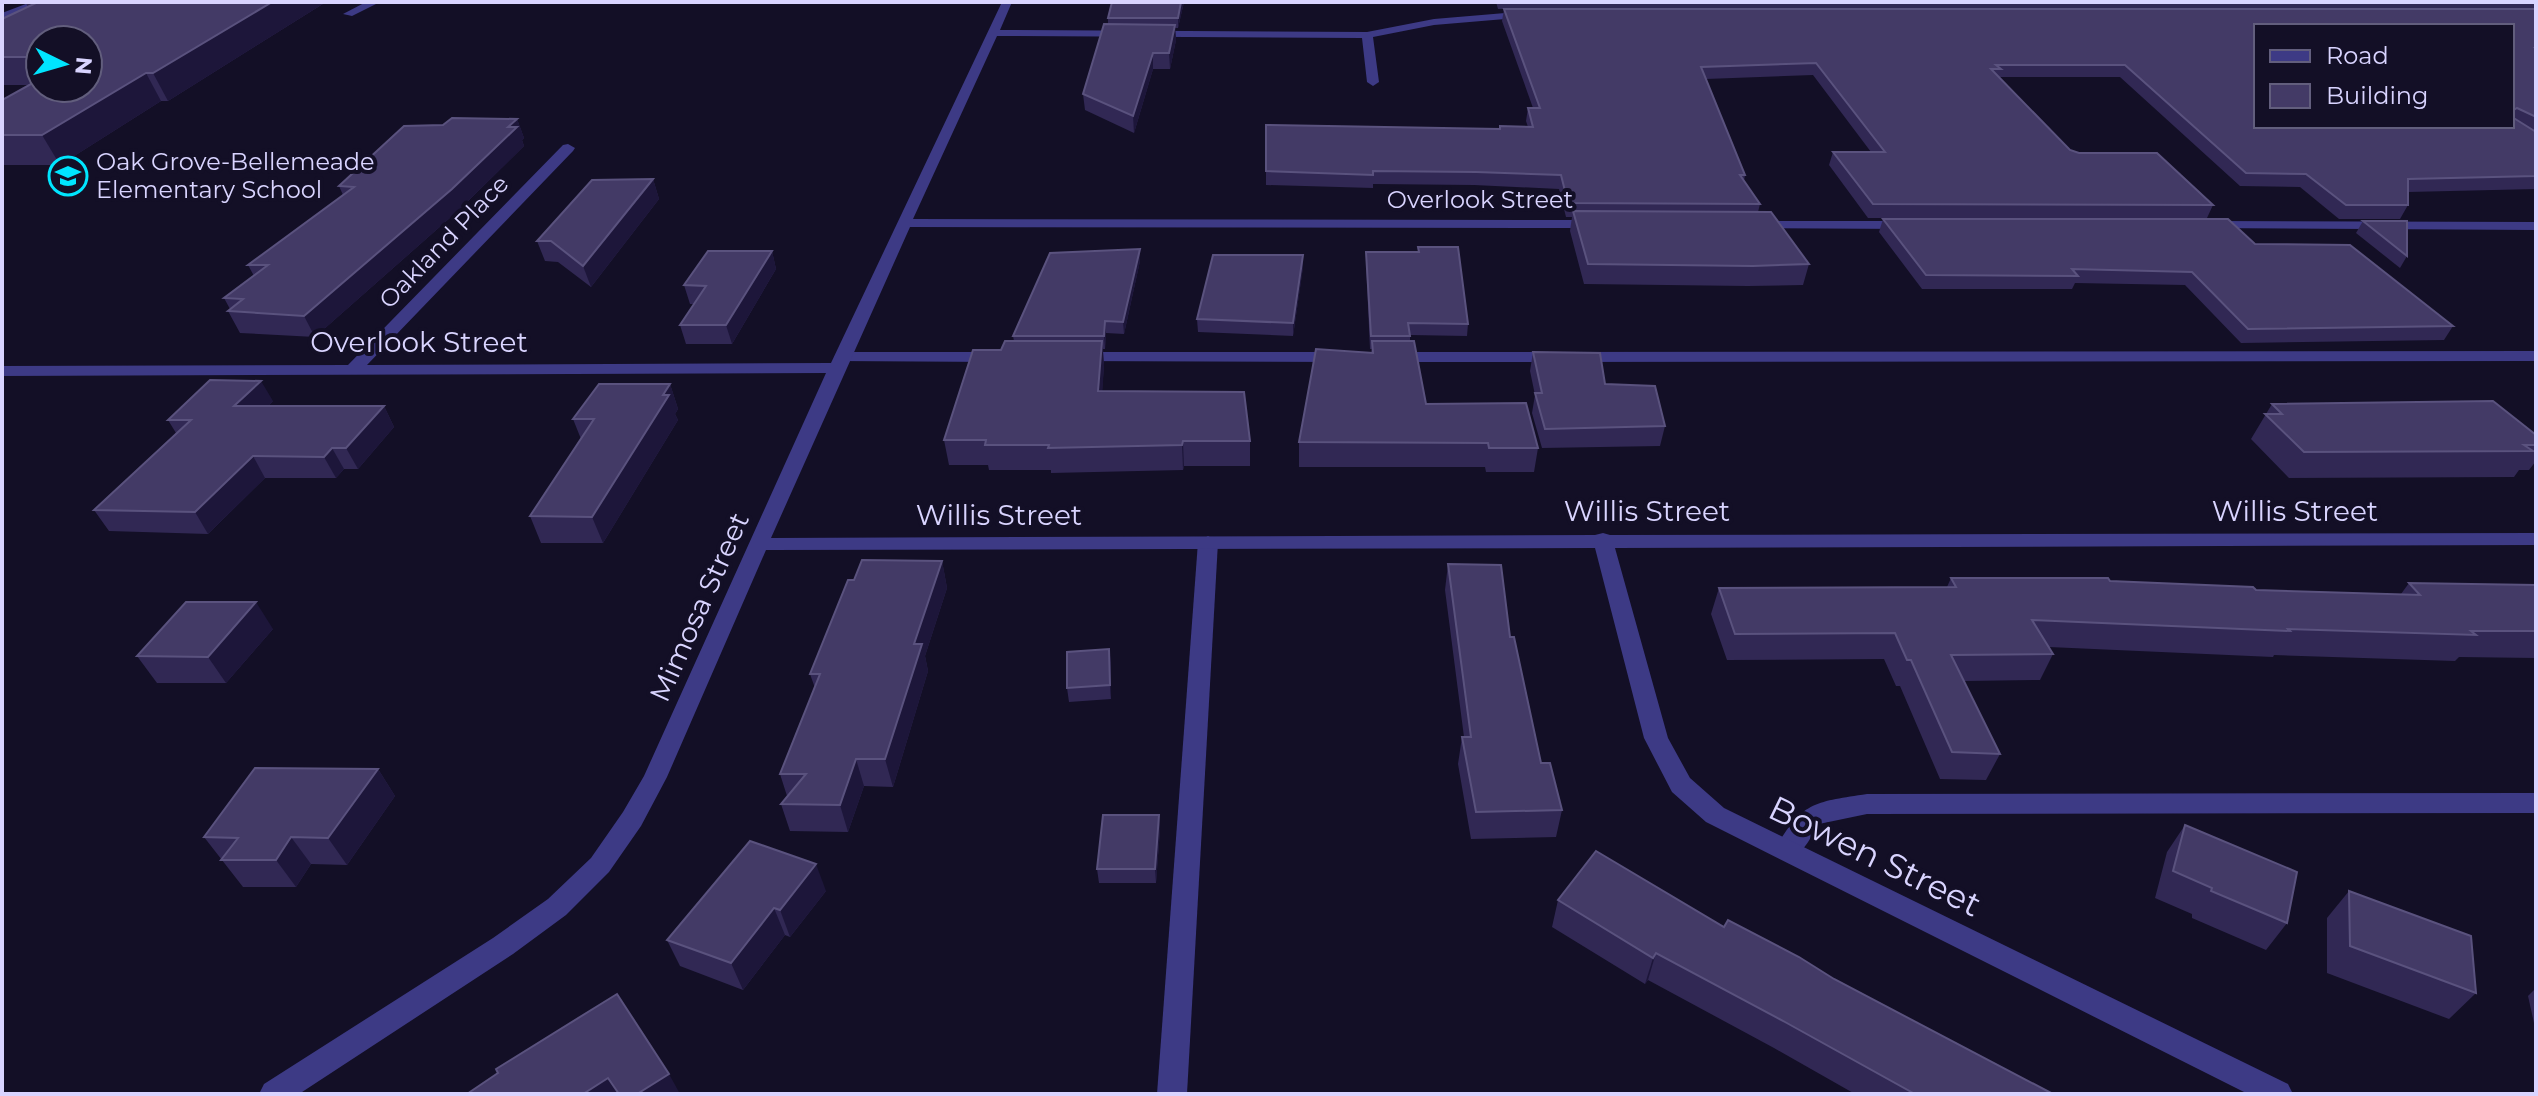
<svg xmlns="http://www.w3.org/2000/svg" width="2538" height="1096" viewBox="0 0 2538 1096" font-family="Montserrat,sans-serif">
  <rect width="100%" height="100%" fill="#130f26"/>
  <g fill="none" stroke-linecap="round" stroke-linejoin="round">
    <g fill="#3d3a85" fill-rule="evenodd">
      <path d="M2536 351V361L1392 362 1384 357 1392 352Z"/>
      <path d="M842 352H996L1004 357 996 362 836 361 834 357Z"/>
      <path d="M1076 352H1340L1348 357 1340 362 1070 361 1068 357Z"/>
      <path d="M1208 536 1218 542 1187 1094H1157L1198 542Z"/>
      <path d="M2536 793V813L1867 814 1819 824C1809 839 1800 864 1779 857L1775 850C1801 801 1816 802 1867 794Z"/>
    </g>
    <g fill="#3d3a85" fill-rule="evenodd">
      <path d="M31 2H45L2 20V13Z"/>
      <path d="M366 2H380L352 16 343 14Z"/>
      <path d="M1002 2H1012L1000 30 1367 32 1434 19 1528 11 1533 14 1528 17 1434 25 1373 37 1379 82 1373 86 1367 82 1362 38 997 36 913 219 1596 220 1603 224 1596 228 910 227 771 538 1595 535 1603 533 1610 535 2536 533V545L1615 548 1668 738 1690 778 1724 808 2288 1084 2293 1094H2248L1706 822 1672 792 1644 738 1595 548 766 550 667 777 641 826 609 872 566 915 513 954 299 1094H259L264 1084 493 938 548 899 591 858 623 812 644 776 826 373 2 376V366L348 365 563 145 568 144 575 148 573 151 367 365 831 363Z"/>
      <path d="M1756 221H1908L1915 225 1908 229 1751 228V222Z"/>
      <path d="M2208 221 2536 222V230L2203 228 2201 225Z"/>
    </g>
  </g>
  <g fill="#312854" fill-rule="evenodd">
    <path d="M25 2H326L168 101H161L60 165H2V100L29 85H2V19L28 7ZM40 40H88V88H40Z"/>
    <path d="M1112 2H1184L1178 28H1175L1176 40 1170 69H1153L1134 133 1085 110 1083 94 1108 24V18Z"/>
    <path d="M1496 2H2536V189L2408 192V205L2400 219H2339L2300 187 2240 186 2120 77H1999L2070 150 2213 205 2207 218H1868L1829 165 1833 152H1871L1813 75 1706 79 1745 175 1744 181 1760 204 1758 212 1809 264 1803 285 1748 286 1584 284 1570 231 1572 217H1566L1559 189 1474 185 1373 184V188L1266 185V125L1499 129 1500 126 1528 127 1526 121 1528 108H1533L1502 21 1504 9H1498Z"/>
    <path d="M517 119 524 138 522 140 524 146 460 209 315 337 240 333 228 311 230 309 224 298 254 276 248 265 343 195 339 186 443 125Z"/>
    <path d="M653 179 659 199 591 287 558 262 545 261 537 241Z"/>
    <path d="M1883 219 2255 244 2453 326 2444 340 2241 343 2185 285 2075 283 2072 289H1922L1879 232Z"/>
    <path d="M2363 221 2407 256 2400 268 2356 233Z"/>
    <path d="M1418 247 1468 324 1467 336 1410 335V341L1426 404 1538 448 1534 472H1486L1485 467H1299V442L1371 353 1372 349H1370L1366 263V252H1418Z"/>
    <path d="M1140 249V261L1124 334 1106 333 1105 349H1103L1104 365 1102 391 1250 441V466H1184L1183 470 1051 473V470H989L988 465H949L944 440 1001 350 1014 341 1013 336Z"/>
    <path d="M772 251 776 269 732 344H686L680 325 694 304H690L684 285Z"/>
    <path d="M1303 255V267L1293 336 1198 332 1197 319Z"/>
    <path d="M1533 352 1605 384 1665 426 1660 446 1542 448 1532 413 1535 395 1530 371Z"/>
    <path d="M670 384 678 409 675 414 678 420 603 543H541L530 516 581 439 573 419Z"/>
    <path d="M273 401 268 406H384L394 427 358 469H344L336 478H265L208 534 109 531 94 510 176 433 168 420Z"/>
    <path d="M2272 404 2536 435V461L2529 470H2519L2514 477 2289 478 2251 439Z"/>
    <path d="M942 561 947 588 925 656 928 671 893 787 864 786 848 832 790 831 781 804 787 796 780 774 815 688 810 674Z"/>
    <path d="M1448 564 1510 637 1541 763 1562 810 1556 837 1471 839 1458 764 1462 737H1464L1445 590Z"/>
    <path d="M1951 578 2110 581 2256 590 2401 594 2409 583 2536 585V658L2459 657 2455 661 2274 655 2273 657 2049 647 2053 654 2040 680 1964 681 2000 754 1986 780 1940 779 1900 686H1896L1884 659 1727 660 1711 614 1719 588 1947 587Z"/>
    <path d="M273 629 226 683H157L137 656Z"/>
    <path d="M1109 649 1111 699 1069 702 1067 688Z"/>
    <path d="M378 769 395 796 347 865 311 864 296 887H243L204 837Z"/>
    <path d="M1159 815 1160 829 1156 883H1099L1097 869Z"/>
    <path d="M2185 825 2287 923 2266 950 2192 918V914L2155 898 2167 852Z"/>
    <path d="M826 891 790 937 785 935 743 990 680 966 667 940Z"/>
    <path d="M2349 891 2476 993 2449 1019 2327 973V918Z"/>
    <path d="M1558 900 1724 927 1834 979 2053 1094H1855L1774 1048 1648 980 1645 984 1552 927Z"/>
    <path d="M2536 988V1032L2528 996Z"/>
  </g>
  <g fill="#1d163a">
    <path d="M272 2H326L168 101 153 73Z"/>
    <path d="M1181 2H1184L1178 28V18Z"/>
    <path d="M1175 25 1176 40 1170 69 1169 53Z"/>
    <path d="M1153 53V69L1134 133 1133 116Z"/>
    <path d="M146 73 161 101 60 165 42 135Z"/>
    <path d="M517 119 524 138 522 140 524 146 460 209 315 337 304 316Z"/>
    <path d="M653 179 659 199 591 287 583 266Z"/>
    <path d="M1140 249V261L1124 334 1123 322Z"/>
    <path d="M772 251 776 269 732 344 726 325Z"/>
    <path d="M1303 255V267L1293 336V323Z"/>
    <path d="M1105 321 1106 333 1105 349 1104 336Z"/>
    <path d="M1102 341 1104 365 1101 416 1098 391Z"/>
    <path d="M261 381 273 401 247 427 234 406Z"/>
    <path d="M670 384 678 409 675 414 678 420 603 543 592 517Z"/>
    <path d="M384 406 394 427 358 469 346 448Z"/>
    <path d="M1183 441 1184 466 1183 470 1182 445Z"/>
    <path d="M332 448 344 469 336 478 324 457Z"/>
    <path d="M253 456 265 478 208 534 195 512Z"/>
    <path d="M942 561 947 588 925 656 928 671 893 787 885 759 914 644Z"/>
    <path d="M256 602 273 629 226 683 208 657Z"/>
    <path d="M1109 649 1111 662V699L1110 685Z"/>
    <path d="M856 759 864 786 848 832 840 805Z"/>
    <path d="M378 769 395 796 347 865 328 838Z"/>
    <path d="M1159 815 1160 829 1156 883 1155 869Z"/>
    <path d="M291 837 311 864 296 887 276 860Z"/>
    <path d="M816 864 826 891 790 937 780 910Z"/>
    <path d="M774 908 785 935 743 990 731 963Z"/>
    <path d="M1656 953 1648 980 1645 984 1653 958Z"/>
    <path d="M669 1074 680 1094H637Z"/>
    <path d="M608 1078 618 1094H583Z"/>
  </g>
  <g fill="#433a66" stroke="#5a527e" stroke-width="2">
    <path d="M38 2H272L153 73H146L42 135H2V100L40 79V88H88V40H40V57H2V19Z"/>
    <path d="M1112 2H1181L1178 18H1108Z"/>
    <path d="M1504 9H2536V48H2535L2536 49V117L2517 108 2512 111V26H2256V126H2512V117L2536 132V176L2408 179V205H2346L2306 174 2246 173 2125 65H1996L2001 69H1991L2070 150 2079 153H2157L2213 205 1873 204 1833 152H1885L1816 63 1701 67 1745 175H1740L1760 204 1568 203 1561 175 1476 172 1373 171V175L1266 171V125L1500 129V126L1533 127 1528 108H1540Z"/>
    <path d="M1104 24 1175 25 1169 53H1153L1133 116 1083 94Z"/>
    <path d="M452 118 517 119 508 127H517L452 189 304 316 228 311 243 299 224 298 268 265H248L354 187 339 186 404 126 443 125Z"/>
    <path d="M653 179 583 266 551 241H537L592 180Z"/>
    <path d="M1573 211 1771 212 1809 264 1753 266 1588 264Z"/>
    <path d="M1883 219H2228L2255 244 2350 245 2453 326 2248 329 2192 272 2072 269 2078 276 1926 275Z"/>
    <path d="M2363 221H2407V256Z"/>
    <path d="M1418 247H1458L1468 324 1408 323 1410 336H1371L1366 252H1419Z"/>
    <path d="M1140 249 1123 322 1105 321 1104 336H1013L1050 253Z"/>
    <path d="M708 251H772L726 325H680L706 286 684 285Z"/>
    <path d="M1213 255H1303L1293 323 1197 319Z"/>
    <path d="M1005 341H1102L1098 391 1244 392 1250 441H1183L1182 445 1048 448 1049 445H985L986 440H944L973 350H1001Z"/>
    <path d="M1372 341H1414L1426 404 1526 403 1538 448H1489L1488 443 1299 442 1316 349 1373 353Z"/>
    <path d="M1533 352 1600 353 1605 384 1655 386 1665 426 1545 429 1535 393H1542Z"/>
    <path d="M210 380 261 381 234 406H384L346 448H332L324 457 253 456 195 512 94 510 191 420H168Z"/>
    <path d="M599 384H670L663 395H669L592 517 530 516 594 419H573Z"/>
    <path d="M2493 401 2536 435V445H2524L2533 451 2304 452 2265 414H2282L2272 404Z"/>
    <path d="M862 560 942 561 914 644H922L885 759H856L840 805 781 804 806 774H780L820 674H810L848 580H854Z"/>
    <path d="M1448 564 1501 565 1510 637H1514L1541 763H1550L1562 810 1476 812 1462 737H1471Z"/>
    <path d="M1951 578H2108L2110 581 2253 587 2256 590 2420 595 2409 583 2536 585V631H2471L2476 635 2288 629 2290 631 2032 620 2053 654 1951 655 2000 754 1952 752 1911 660H1907L1895 633 1735 634 1719 588 1956 587Z"/>
    <path d="M186 602H256L208 657 137 656Z"/>
    <path d="M1109 649 1110 685 1067 688V652Z"/>
    <path d="M255 768 378 769 328 838 291 837 276 860H221L238 838 204 837Z"/>
    <path d="M1103 815H1159L1155 869H1097Z"/>
    <path d="M2185 825 2297 872 2287 923 2211 891 2212 888 2173 871Z"/>
    <path d="M750 841 816 864 780 910 774 908 731 963 667 940Z"/>
    <path d="M1596 851 1724 927 1728 920 1799 957 1834 979 2053 1094H1915L1785 1022 1656 953 1653 958 1558 900Z"/>
    <path d="M2349 891 2471 936 2476 993 2350 946Z"/>
    <path d="M617 994 669 1074 637 1094H619L608 1078 583 1094H467L498 1073 496 1069Z"/>
  </g>
  <defs>
    <symbol id="school-ring" viewBox="-11 -11 22 22"><circle r="9.5" fill="#130f26" stroke="#00e5ff" stroke-width="1.5"/><path d="M0-5L7-2L0 1L-7-2ZM-4 1L0 2.5L4 1V4Q0 6-4 4Z" fill="#00e5ff"/></symbol>
  </defs>
  <g fill-rule="evenodd">
    <use href="#school-ring" x="46" y="154" width="44" height="44"/>
  </g>
  <g text-anchor="middle" stroke-width="8" stroke-linejoin="round" paint-order="stroke">
    <g font-size="24" fill="#d9d4ff" stroke="#130f26" text-anchor="start">
      <text x="96" y="170">Oak Grove-Bellemeade<tspan x="96" dy="28">Elementary School</tspan></text>
    </g>
    <g font-size="24" fill="#d9d4ff" stroke="#130f26">
      <text x="1480" y="208">Overlook Street</text>
      <text transform="translate(444 242) rotate(-46)" y="8">Oakland Place</text>
    </g>
    <g font-size="28" fill="#d9d4ff" stroke="#130f26">
      <text x="419" y="352">Overlook Street</text>
      <text x="1647" y="521">Willis Street</text>
      <text x="2295" y="521">Willis Street</text>
      <text x="999" y="525">Willis Street</text>
      <text transform="translate(699 607) rotate(-66)" y="10">Mimosa Street</text>
    </g>
    <g font-size="34" fill="#d9d4ff" stroke="#130f26">
      <text transform="translate(1875 856) rotate(26)" y="12">Bowen Street</text>
    </g>
  </g>
  <rect width="2538" height="1096" fill="none" stroke="#d9d4ff" stroke-width="8"/>
  <rect x="2254" y="24" width="260" height="104" fill="#130f26" stroke="#625e7d" stroke-width="2"/>
  <rect x="2270" y="50" width="40" height="12" fill="#3d3a85" stroke="#625e7d" stroke-width="2"/>
  <text x="2326" y="64" font-size="24" fill="#d9d4ff">Road</text>
  <rect x="2270" y="84" width="40" height="24" fill="#433a66" stroke="#625e7d" stroke-width="2"/>
  <text x="2326" y="104" font-size="24" fill="#d9d4ff">Building</text>
  <g transform="translate(64 64) rotate(95)"><circle r="38" fill="#130f26" stroke="#625e7d" stroke-width="2"/>
  <path d="M0-6L14 30L0 20L-14 30Z" fill="#00e5ff"/>
  <text y="-12" font-size="22" font-weight="bold" text-anchor="middle" fill="#d9d4ff">N</text>
  </g>
</svg>
